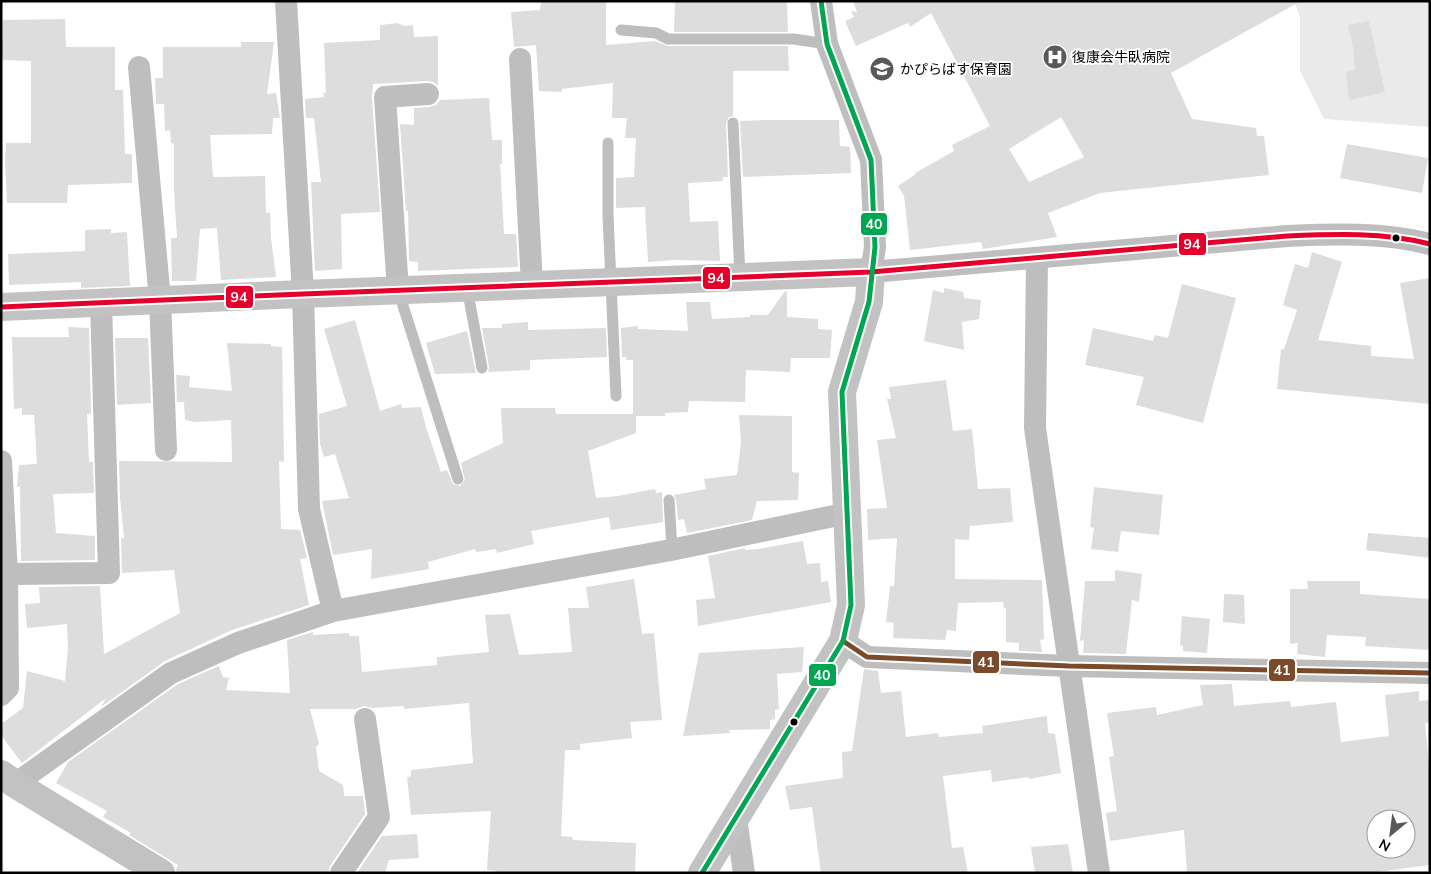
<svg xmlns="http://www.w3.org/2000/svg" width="1431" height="874" viewBox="0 0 1431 874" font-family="Mulish,'Noto Sans JP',sans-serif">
  <rect width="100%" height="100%" fill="#fff"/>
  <path fill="#eaeaea" d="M1294 1H1430V127L1324 119 1300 71V17Z"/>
  <g fill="#ddd" fill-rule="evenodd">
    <path d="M549 1H606V45L655 41 668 46H788L789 71H733V116L729 117 726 123 728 177H723V181L688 183 690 222 718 221 720 261 675 260 648 262 645 207 616 208V178L634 177 636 138H625L627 118H612L613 83 562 89V92L539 91 536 45 514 47 511 12 540 10 541 2Z"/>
    <path d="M675 1H787L788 32H674Z"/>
    <path d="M853 1H1301L1171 73 1192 119 1256 128 1257 136H1264L1269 175 1100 193 1048 213 1057 237 983 249 981 242 910 250 904 196 898 186 916 174 915 173 954 151 952 145 990 126 931 13 910 27 908 23 856 46 845 21 854 17 851 11 857 12ZM1061 117 1084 157 1029 182 1009 149Z"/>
    <path d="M65 19 66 47H115V90H123L125 154H132V183L68 185 67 203H7L5 160 6 143H31V61L1 60V40H3V20Z"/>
    <path d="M1369 21 1385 92 1349 100 1346 72 1355 70 1353 47 1348 25Z"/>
    <path d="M397 23 405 26 413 25 414 37 438 36V86L433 82 427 81 373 84 372 98 380 212 341 214 342 269 315 271 311 182H321L314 118H306L305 99 324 97 323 93H326L324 43 380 40V25Z"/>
    <path d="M241 42H274L267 94 276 93 280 118H273L272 134 210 135 213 177 265 176 266 213 270 212 271 238 276 277 221 280 217 228 200 229 196 281H172L171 238H177L174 191V144L171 143 170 130 165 131 164 104H156L155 78H163V47H241Z"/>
    <path d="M489 98 492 140H502V164H500L504 234H516L518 267 418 271V262L409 261 408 211H406L400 124 414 125V108L429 107 436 105 440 100Z"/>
    <path d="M767 120H839L840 146 850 147 851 173 743 177 740 121Z"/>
    <path d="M1347 144 1428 158 1422 193 1340 178Z"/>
    <path d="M111 229V233L127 232 130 286 81 288V282L9 285 8 254 85 251V230Z"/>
    <path d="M1312 252 1342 262 1318 340 1371 346V356L1414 359 1400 283 1430 278V404L1277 389 1281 349H1284L1297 310 1283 305 1295 264 1308 268Z"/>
    <path d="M1182 284 1236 298 1203 423 1136 405 1144 377 1085 365 1093 328 1153 341 1155 335 1168 338Z"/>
    <path d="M944 288 963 292 964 298 981 300 979 319 962 322 964 350 924 341 933 290 944 293Z"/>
    <path d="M785 291H787V317L818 319V329L832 330 830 358H791L790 372 746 370 745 402 689 401 688 412 665 413V416H636V433L588 451 596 498 618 496 655 489 656 493 662 492 663 522 611 530 609 517 531 531 534 544 497 553 496 549 476 552 475 549 428 562 429 569 371 579 372 549 333 555 322 501 349 498 335 454 324 457 320 444 319 414 347 406 324 329 355 320 380 411 401 404 402 408 421 407 426 427 441 472 447 470 453 484 460 486 465 480 461 463 503 443 501 408H555L556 414H633V360H626V357H622L621 328 638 326V329L688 331 686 302H710L712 319 750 317V315H768Z"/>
    <path d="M528 322V330L606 328 607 357 530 360V370L488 372 489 367 482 328H502V324Z"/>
    <path d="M68 327 89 328 91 414H87L89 462H93L94 493 53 494 56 533 95 536V560L21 561 20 487H17L19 465 37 464 34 415H22V408L14 409 12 337H69Z"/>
    <path d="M467 331 476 373 435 374 426 343Z"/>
    <path d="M115 338H148L151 403 117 405Z"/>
    <path d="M227 343 271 344V346L282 347 284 462 279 461 281 529 300 530 307 558 300 559 309 605 232 630 165 661 101 707 106 698 22 763 1 735V724L23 708 27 671 65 681 68 648 67 624 27 628 25 604 40 603 39 587 100 586 104 654 180 613 174 570 122 573 121 538H124L120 498 119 461 232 462 231 420 195 422 185 420 184 402H177L176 375 190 376 189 387 232 391Z"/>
    <path d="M946 380 953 431 972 429 978 489 1010 488 1013 522 970 526 969 540 955 539V579L1042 580 1044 639 1040 640 1042 652 1019 651V643L1006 642V608H1004L1003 602 958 603 956 631 947 630 945 640 893 638 894 623 886 622 890 586H894L897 538 868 540 867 509 887 508 877 440 896 438 887 399H891L889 387Z"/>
    <path d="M739 415 792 416V472L799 473 798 500 757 501 752 520 687 533 684 519 678 520 676 500 674 495 706 489 704 479 737 475 741 442Z"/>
    <path d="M1094 487 1163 495 1159 535 1121 531 1118 552 1091 549 1094 528 1090 527Z"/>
    <path d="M1368 533 1430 538V558L1366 550Z"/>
    <path d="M803 541 807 564 820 563 821 582 828 581 831 602 698 626 696 600 715 598 708 556 745 548V550L758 549Z"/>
    <path d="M1115 570 1142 574 1139 602 1132 600 1126 654 1083 653 1084 640 1080 641 1085 581H1115Z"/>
    <path d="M634 579 642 634 654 633 662 720 630 722 632 738 580 744V750H565L561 836 572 837 573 840 636 843 635 873H497V871L487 870 491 811 411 815 407 777 411 776V770L473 763 469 703 404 709V706L372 708 364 706 356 709H310L319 744 316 747 319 771 343 785 344 796H363L365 814 330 866 328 873H177L176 869 178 865 129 835 131 833 103 817 107 811 56 783 68 762 178 684 219 666 223 677 229 678 226 690 290 693 287 640 313 632V635L349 633V636H359L362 672 437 665V657L489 652 485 615 510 614 519 655 572 652 568 608H589L586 587Z"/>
    <path d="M1307 581H1360V594L1430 599V650L1365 646 1366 637 1327 635 1325 657 1297 654 1298 643 1290 644V589H1308Z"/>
    <path d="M1224 594 1244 595 1245 624 1223 622Z"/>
    <path d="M1182 616 1210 619 1207 653 1183 651V646L1180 645Z"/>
    <path d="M804 647 802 672 777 674 779 709 775 710V719L770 720V729L729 730 730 733 683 736 699 653Z"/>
    <path d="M864 669 878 671 881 693 901 691 906 737 938 733 939 737 983 733 982 726 1047 716 1048 733 1055 734 1061 773 1029 779V777L992 782 991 770 943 776 952 848 963 847 968 873H821L812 807 790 810 785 786 843 778 842 752 852 751Z"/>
    <path d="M1232 684 1234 706 1290 701 1291 707 1336 702 1341 742 1389 736 1385 695 1419 691V701L1430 700V723H1425L1430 776V865L1369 873H1187L1184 830 1110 841 1106 813 1117 811 1109 757 1114 756 1107 713 1156 707 1157 715 1203 705 1200 685ZM1376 819H1406V849H1376Z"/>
    <path d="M417 834 419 858 389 860 385 873H357L382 836Z"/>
    <path d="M1068 844 1073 873H1035L1031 847Z"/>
  </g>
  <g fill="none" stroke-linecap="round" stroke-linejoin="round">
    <g stroke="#bebebe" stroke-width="11">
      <path d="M621 30 656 33 668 39H794L827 44"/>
      <path d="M733 123 740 277"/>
      <path d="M608 143V215L616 396"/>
      <path d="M467 288 482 368"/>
      <path d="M398 290 458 479"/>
      <path d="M669 500 672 549"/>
    </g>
    <g stroke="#bebebe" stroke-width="22">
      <path d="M286 1 303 294 309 509 333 611"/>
      <path d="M821 1 827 44 871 160 875 247 871 272 1287 236C1334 234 1384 232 1430 244"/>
      <path d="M520 59 532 285"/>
      <path d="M139 67 160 300 166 450"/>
      <path d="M1037 258 1035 428 1099 873"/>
      <path d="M398 290 385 97 428 94"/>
      <path d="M1 461 7 574 8 688 1 695"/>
      <path d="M7 574 109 573 101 303"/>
      <path d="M843 641 867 657 1069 666 1430 673"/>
      <path d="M15 784 171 673 238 643 333 611 671 550 848 513"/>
      <path d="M736 818 744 873"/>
      <path d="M341 873 379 817 365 719"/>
    </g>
    <g stroke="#c2c2c2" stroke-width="28">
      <path d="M1 307 303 294 871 272 869 302 842 392 851 605 843 641 702 873"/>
      <path d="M1 774 15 784 161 873"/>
    </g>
    <defs>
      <path id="bus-1" d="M1 307 303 294 871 272 1287 236C1334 234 1384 232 1430 244"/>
      <path id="bus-2" d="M843 641 867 657 1069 666 1430 673"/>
      <path id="bus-3" d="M702 873 843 641 851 605 842 392 869 302 875 247 871 160 827 44 821 1"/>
    </defs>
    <use href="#bus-1" stroke="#fff" stroke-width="9"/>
    <use href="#bus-2" stroke="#fff" stroke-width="9"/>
    <use href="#bus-3" stroke="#fff" stroke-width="9"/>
    <use href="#bus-1" stroke="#e4002b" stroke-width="5"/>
    <use href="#bus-2" stroke="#7a4b2a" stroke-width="5"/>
    <use href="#bus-3" stroke="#00a651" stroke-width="5"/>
  </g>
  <defs>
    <symbol id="hospital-disc" viewBox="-11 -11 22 22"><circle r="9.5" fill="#595959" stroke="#fff"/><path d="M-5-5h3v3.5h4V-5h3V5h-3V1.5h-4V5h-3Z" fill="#fff"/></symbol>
    <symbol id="school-disc" viewBox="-11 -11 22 22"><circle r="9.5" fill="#595959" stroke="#fff"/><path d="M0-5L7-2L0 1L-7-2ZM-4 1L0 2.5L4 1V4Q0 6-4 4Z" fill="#fff"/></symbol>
  </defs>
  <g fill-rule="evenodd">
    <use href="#hospital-disc" x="1041" y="43" width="28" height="28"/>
    <use href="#school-disc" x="868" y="55" width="28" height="28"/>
  </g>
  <g fill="#000" stroke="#fff" stroke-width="2">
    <circle cx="1396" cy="238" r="4.5"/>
    <circle cx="794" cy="722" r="4.5"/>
  </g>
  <g text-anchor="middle" stroke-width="4" stroke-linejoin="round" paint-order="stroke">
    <g font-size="14" fill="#000" stroke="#fff" text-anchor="start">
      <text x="1072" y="62">復康会牛臥病院</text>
      <text x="900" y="74">かぴらばす保育園</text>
    </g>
  </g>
  <g stroke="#fff" stroke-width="2">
    <rect x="860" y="212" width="28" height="24" rx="5" fill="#00a651"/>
    <rect x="1178" y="232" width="29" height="24" rx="5" fill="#e4002b"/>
    <rect x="702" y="266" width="29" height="24" rx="5" fill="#e4002b"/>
    <rect x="225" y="285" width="29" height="24" rx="5" fill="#e4002b"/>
    <rect x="972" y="650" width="28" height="24" rx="5" fill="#7a4b2a"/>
    <rect x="1268" y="658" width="28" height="24" rx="5" fill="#7a4b2a"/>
    <rect x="808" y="663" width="29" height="24" rx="5" fill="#00a651"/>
  </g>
  <g font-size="14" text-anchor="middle" font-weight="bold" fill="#fff">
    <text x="874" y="229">40</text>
    <text x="1192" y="249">94</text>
    <text x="716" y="283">94</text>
    <text x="239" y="302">94</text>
    <text x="986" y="667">41</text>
    <text x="1282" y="675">41</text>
    <text x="822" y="680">40</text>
  </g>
  <rect width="1431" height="874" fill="none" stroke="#000000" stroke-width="5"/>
  <g transform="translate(1391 834) rotate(209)"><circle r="24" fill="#ffffff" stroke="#999999"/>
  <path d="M0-4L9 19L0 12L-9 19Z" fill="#595959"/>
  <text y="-8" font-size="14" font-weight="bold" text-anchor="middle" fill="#000000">N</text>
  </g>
</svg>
